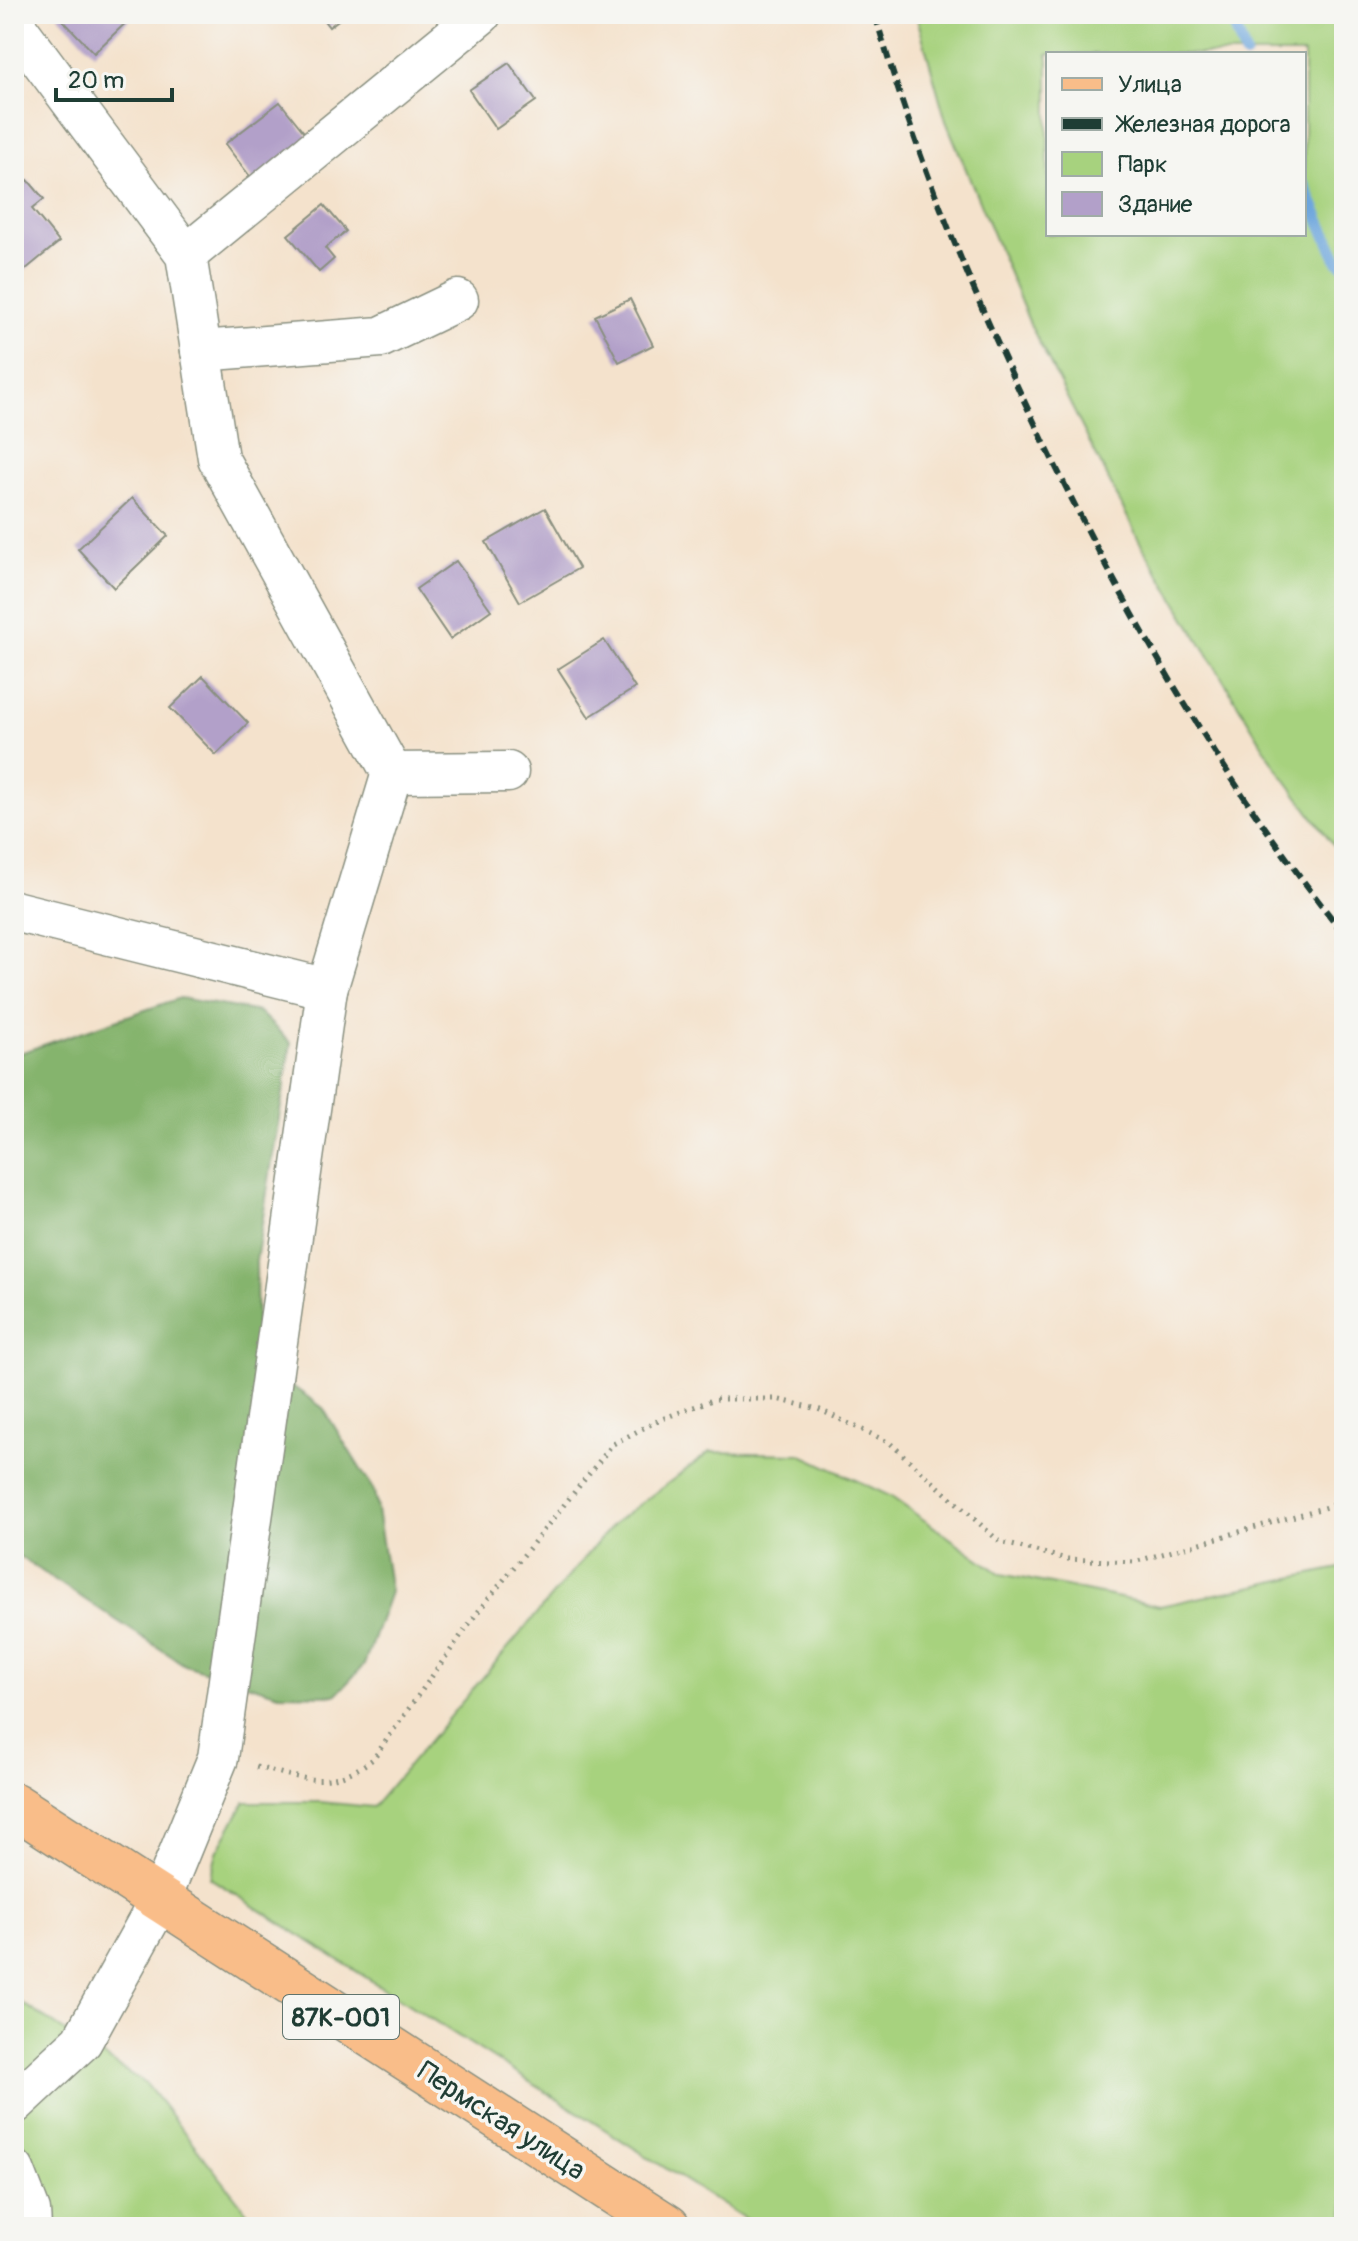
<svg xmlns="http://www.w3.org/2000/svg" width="1358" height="2241" viewBox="0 0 1358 2241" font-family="Pangolin,sans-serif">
  <rect width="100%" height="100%" fill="#f6f6f2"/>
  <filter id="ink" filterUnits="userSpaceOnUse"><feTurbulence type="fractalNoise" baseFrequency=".0125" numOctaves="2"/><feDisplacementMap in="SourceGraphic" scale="16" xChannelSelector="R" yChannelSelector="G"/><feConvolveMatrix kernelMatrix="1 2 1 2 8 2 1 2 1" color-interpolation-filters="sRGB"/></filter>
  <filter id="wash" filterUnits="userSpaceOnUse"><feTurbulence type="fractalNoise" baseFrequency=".006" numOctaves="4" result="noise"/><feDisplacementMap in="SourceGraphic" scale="32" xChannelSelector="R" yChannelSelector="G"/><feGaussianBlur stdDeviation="1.8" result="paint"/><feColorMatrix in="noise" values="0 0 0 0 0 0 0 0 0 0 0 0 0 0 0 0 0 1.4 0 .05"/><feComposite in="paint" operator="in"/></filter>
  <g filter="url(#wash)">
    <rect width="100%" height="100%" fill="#f4e2cc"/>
    <g fill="#a7d27e" stroke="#638859" stroke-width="2" fill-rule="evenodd">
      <path d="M916 14H1344V859L1274 764 1140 542 1030 324 946 121ZM1048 54H1304V234H1048Z"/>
      <path d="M710 1452 800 1454 890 1496 1001 1574 1160 1606 1344 1567V2227H758L210 1878 217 1852 245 1802H320L373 1807 613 1524Z"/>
      <path d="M14 1998 147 2085 259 2227H14Z"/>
    </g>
    <path fill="#85b46d" stroke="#527850" stroke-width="2" d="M180 998 259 1012 291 1043 256 1261 257 1361 323 1408 374 1491 390 1592 364 1665 336 1695 279 1694 185 1665 14 1553V1055Z"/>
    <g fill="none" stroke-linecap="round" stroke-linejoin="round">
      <g stroke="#6da6dd" stroke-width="12">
        <path d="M1230 14 1245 54"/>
        <path d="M1304 185 1338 261 1344 265"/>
      </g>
    </g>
    <g id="blocks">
      <g fill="#b2a0c9">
        <path d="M57 14H135L94 53Z"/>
        <path d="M319 14H346L329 27Z"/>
        <path d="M509 63 536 101 496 129 469 90Z"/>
        <path d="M280 102 311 141 256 184 225 144Z"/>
        <path d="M28 180 44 199 32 209 59 242 14 279V191Z"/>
        <path d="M324 205 346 231 325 248 334 259 319 272 288 235Z"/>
        <path d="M630 299 653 345 619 362 595 316Z"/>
        <path d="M132 498 168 536 114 588 78 549Z"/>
        <path d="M545 508 579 568 520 602 486 542Z"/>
        <path d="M456 561 491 610 450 639 416 589Z"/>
        <path d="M604 640 635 688 589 717 558 669Z"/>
        <path d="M203 676 248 723 216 755 170 708Z"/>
      </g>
    </g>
  </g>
  <g filter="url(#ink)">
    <use href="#blocks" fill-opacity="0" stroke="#8a9080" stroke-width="2"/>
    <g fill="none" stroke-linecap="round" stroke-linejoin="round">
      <defs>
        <g id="minor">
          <path d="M14 24 186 255 218 458 392 773 508 772"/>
          <path d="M186 255 481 14"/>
          <path d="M201 351 381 337 458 300"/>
          <path d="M14 911 327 989"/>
          <path d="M14 2104 82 2041 160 1900 218 1758 327 989 392 773"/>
          <path d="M14 2170 30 2211 31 2227"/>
        </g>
        <path id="major" d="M14 1805 668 2227"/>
      </defs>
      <use href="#minor" stroke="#8a9080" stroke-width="43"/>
      <use href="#major" stroke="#8a9080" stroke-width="47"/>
      <path stroke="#8a9080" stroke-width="5" stroke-dasharray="2 6" stroke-linecap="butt" d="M256 1767C306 1779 329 1791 373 1759L477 1613 613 1444 659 1420 715 1399H776L818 1409 890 1443 1000 1542 1067 1559 1134 1562 1344 1502"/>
      <use href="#minor" stroke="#fff" stroke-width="40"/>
      <use href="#major" stroke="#f9bd89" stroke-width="44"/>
      <path stroke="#1f3d34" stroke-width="6" stroke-dasharray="12 6" stroke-linecap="butt" d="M875 14C916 158 973 295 1038 430 1123 608 1221 779 1344 934"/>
    </g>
  </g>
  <g text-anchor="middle" stroke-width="7" stroke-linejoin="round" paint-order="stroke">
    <rect fill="#f6f6f2" stroke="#60746d" stroke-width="2" x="283" y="1995" width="116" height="44" rx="6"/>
    <g font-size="26" font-weight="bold" fill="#1f3d34">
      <text x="341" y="2026">87К-001</text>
    </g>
    <g font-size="28" fill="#1f3d34" stroke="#f6f6f2">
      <text transform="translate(502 2120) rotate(33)" y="10">Пермская улица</text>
    </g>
  </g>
  <rect width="1358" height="2241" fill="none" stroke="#f6f6f2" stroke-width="48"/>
  <rect x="1046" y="52" width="260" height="184" fill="#f6f6f2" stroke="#a0aca6" stroke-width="2"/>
  <rect x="1062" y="78" width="40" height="12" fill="#f9bd89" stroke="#a0aca6" stroke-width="2"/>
  <text x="1118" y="92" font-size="24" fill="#1f3d34">Улица</text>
  <rect x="1062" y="118" width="40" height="12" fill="#1f3d34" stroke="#a0aca6" stroke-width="2"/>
  <text x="1118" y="132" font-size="24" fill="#1f3d34">Железная дорога</text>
  <rect x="1062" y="152" width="40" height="24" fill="#a7d27e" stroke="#a0aca6" stroke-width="2"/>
  <text x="1118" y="172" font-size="24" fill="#1f3d34">Парк</text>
  <rect x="1062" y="192" width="40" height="24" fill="#b2a0c9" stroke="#a0aca6" stroke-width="2"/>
  <text x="1118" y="212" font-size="24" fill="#1f3d34">Здание</text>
  <path d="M56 88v12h116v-12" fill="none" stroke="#1f3d34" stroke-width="4"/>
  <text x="68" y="88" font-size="24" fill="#1f3d34" stroke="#f6f6f2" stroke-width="6" paint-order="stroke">20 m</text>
</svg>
